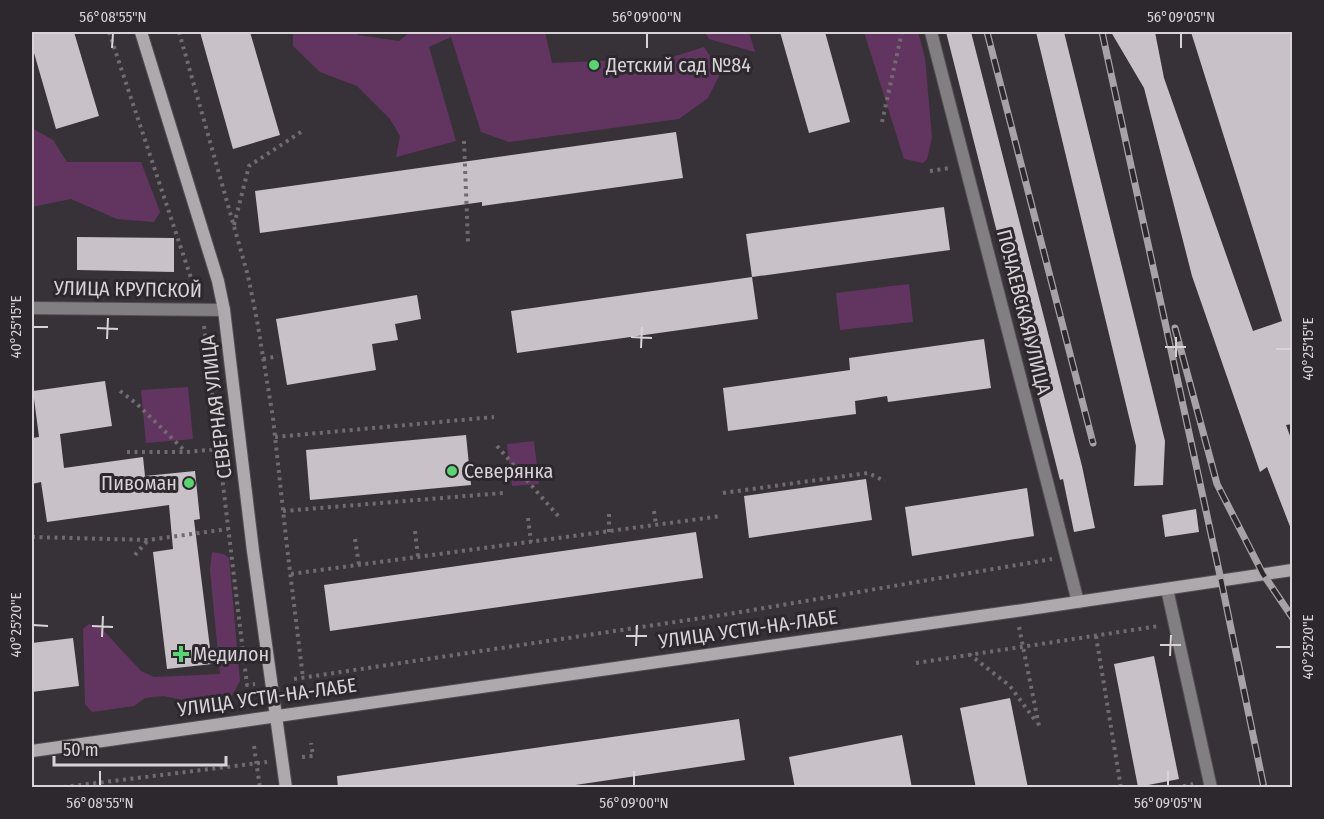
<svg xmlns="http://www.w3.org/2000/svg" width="1324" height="819" viewBox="0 0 1324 819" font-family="'Fira Sans Condensed',sans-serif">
  <rect width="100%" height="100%" fill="#373237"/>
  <g fill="#623561">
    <path d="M293 32H357L358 35 399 41 410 32H545L552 63 669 58 704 47 721 72 708 98 679 119 509 142 481 132 451 37 429 47 456 141 396 157 400 136 390 119 357 86 320 72 293 46Z"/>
    <path d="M705 32H749L755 52 709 39Z"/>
    <path d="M864 32H918L925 58 932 138 927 159 923 163 904 159Z"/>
    <path d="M32 128 53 140 67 162H141L160 212 154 222 117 219 71 199 32 207Z"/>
    <path d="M909 284 913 322 840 330 836 293Z"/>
    <path d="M188 387 193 439 146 443 141 390Z"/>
    <path d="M534 441 539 484 512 486 507 444Z"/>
    <path d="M212 552 224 554 229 558 240 681 231 697 218 702 196 703 164 696 145 698 134 706 92 712 85 704 83 629 89 624 101 628 141 671 154 677 220 674 210 570Z"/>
  </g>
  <g fill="#c8c1c8">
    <path d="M32 32H74L99 116 56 129 32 46Z"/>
    <path d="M200 32H250L280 135 233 149Z"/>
    <path d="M780 32H825L850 122 809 133Z"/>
    <path d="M946 32H971L1082 466 1095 528 1074 532 1063 479 1060 480Z"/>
    <path d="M1036 32H1064L1165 441 1163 485 1134 486 1136 446Z"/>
    <path d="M1111 32H1155L1164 78 1253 331 1282 321 1191 32H1293V424L1286 425 1293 444V528L1291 529 1267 467 1260 472 1192 276 1144 88Z"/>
    <path d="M676 132 683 178 482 206V202L260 233 255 191Z"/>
    <path d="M944 207 950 250 752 277 746 234Z"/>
    <path d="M77 237 174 238V272L77 270Z"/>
    <path d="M752 277 758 319 517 353 511 311Z"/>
    <path d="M417 295 421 319 395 324 398 340 372 344 376 370 287 385 276 319Z"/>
    <path d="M984 339 991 388 888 402 887 396 855 401 856 414 728 431 723 388 850 370 849 358Z"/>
    <path d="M105 381 112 426 60 434 64 468 143 457 145 476 195 471 200 519 194 520 212 664 167 669 153 552 173 549 169 505 47 522 41 482 32 484V438L39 437 33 391Z"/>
    <path d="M466 435 471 485 310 500 306 450Z"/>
    <path d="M866 479 872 520 749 538 744 496Z"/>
    <path d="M1027 488 1034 536 912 556 905 507Z"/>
    <path d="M1196 509 1199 532 1165 537 1162 515Z"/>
    <path d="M696 532 703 578 330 631 324 585Z"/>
    <path d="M73 638 79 686 32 692V643Z"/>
    <path d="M1154 656 1179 779 1138 787 1114 664Z"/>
    <path d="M1010 698 1028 788H976L960 708Z"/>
    <path d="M739 719 745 760 555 788H338L337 776Z"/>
    <path d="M902 735 912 788H795L789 757Z"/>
  </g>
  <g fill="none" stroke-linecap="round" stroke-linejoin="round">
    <defs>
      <g id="street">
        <path d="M931 32 1078 602"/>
        <path d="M32 308 224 310"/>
        <path d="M1167 589 1211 788"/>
      </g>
      <g id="secondary">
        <path d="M141 32 218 281 224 310 253 551 286 788"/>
        <path d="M32 751 1016 611 1292 570"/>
      </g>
    </defs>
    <use href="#street" stroke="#544f54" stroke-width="14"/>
    <use href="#secondary" stroke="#544f54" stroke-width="14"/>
    <g stroke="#6f6b6f" stroke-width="4" stroke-dasharray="3 4.5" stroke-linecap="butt">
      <path d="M109 32 196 293"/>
      <path d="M179 32 248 276 257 320 273 418 287 547 303 678"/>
      <path d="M882 122 902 32"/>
      <path d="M464 141 468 242"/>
      <path d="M930 171 950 168"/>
      <path d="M234 225 249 166 304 130"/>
      <path d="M204 326 247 685 255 684"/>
      <path d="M263 359 278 356"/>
      <path d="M120 391 137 404 186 452"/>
      <path d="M275 437 494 417"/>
      <path d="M497 446 559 517"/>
      <path d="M127 452H187L219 449"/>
      <path d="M723 493 868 473 885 481"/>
      <path d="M283 511 503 493"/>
      <path d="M654 511 656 525"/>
      <path d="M528 518 531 542"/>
      <path d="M415 531 418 557"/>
      <path d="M609 532V513"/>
      <path d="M32 537 148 540 228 529"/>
      <path d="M355 539 359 565"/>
      <path d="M135 555 148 540"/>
      <path d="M291 574 721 516"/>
      <path d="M1019 627 1039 726"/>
      <path d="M1096 636 1121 788"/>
      <path d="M969 654 1010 686 1037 723"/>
      <path d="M916 663 1159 626"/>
      <path d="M294 679 735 613 1052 559"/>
      <path d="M254 746 260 788"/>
      <path d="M302 757 313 756 311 743"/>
      <path d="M56 788 267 762"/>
      <path d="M1176 788 1193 784"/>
    </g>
    <use href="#street" stroke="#827f82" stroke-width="12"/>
    <use href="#secondary" stroke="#aea9ad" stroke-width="12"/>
    <defs>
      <g id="rail">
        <path d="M987 32 1093 443"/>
        <path d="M1102 32 1221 580 1264 788"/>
        <path d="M1175 328 1217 484 1263 574 1292 617"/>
      </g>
    </defs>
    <use href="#rail" stroke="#a6a2a6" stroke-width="7"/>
    <use href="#rail" stroke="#2d282d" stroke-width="4.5" stroke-dasharray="14" stroke-linecap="butt"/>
  </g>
  <path fill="none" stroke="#d7d3d6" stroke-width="2" d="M112 48 113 33M647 48V33M1181 48V33M33 327H48M97 328 118 329M631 337 652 338M107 339 108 318M1165 347H1186M641 348 642 327M1276 349H1291M1176 357V337M33 625 48 626M92 626 113 627M626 636H647M102 637 103 616M1160 645H1181M636 646 637 625M1276 647H1291M1170 656 1171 635M100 786V771M634 786V771M1168 786V771"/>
  <g fill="#55d671" stroke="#2d282d" stroke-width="2">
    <circle cx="594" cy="65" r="6"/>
    <circle cx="452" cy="471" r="6"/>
    <circle cx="189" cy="483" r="6"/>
    <path d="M178 645h6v6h6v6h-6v6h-6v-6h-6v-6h6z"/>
  </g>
  <g text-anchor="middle" stroke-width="6" stroke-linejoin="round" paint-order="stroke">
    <g font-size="20" fill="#d7d3d6" stroke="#2d282d" text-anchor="start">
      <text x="606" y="72">Детский сад №84</text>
      <text x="464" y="478">Северянка</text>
      <text x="177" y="490" text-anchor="end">Пивоман</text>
      <text x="193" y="661">Медилон</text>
    </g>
    <g font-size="20" fill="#d7d3d6" stroke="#2d282d">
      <text transform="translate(128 289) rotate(1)" y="7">УЛИЦА КРУПСКОЙ</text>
      <text transform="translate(1024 312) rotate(76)" y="7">ПОЧАЕВСКАЯ УЛИЦА</text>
      <text transform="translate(216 407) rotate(-97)" y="7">СЕВЕРНАЯ УЛИЦА</text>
      <text transform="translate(748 629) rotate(-8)" y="7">УЛИЦА УСТИ-НА-ЛАБЕ</text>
      <text transform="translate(267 697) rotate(-8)" y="7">УЛИЦА УСТИ-НА-ЛАБЕ</text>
    </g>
  </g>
  <rect width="1324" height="819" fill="none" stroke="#2d282d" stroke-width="66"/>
  <path d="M54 756v9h172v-9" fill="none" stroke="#d7d3d6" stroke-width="3"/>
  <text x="63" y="756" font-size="18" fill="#d7d3d6" stroke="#2d282d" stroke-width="4.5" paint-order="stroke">50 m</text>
  <rect x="33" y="33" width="1258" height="753" fill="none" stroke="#d7d3d6" stroke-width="2"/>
  <g font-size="15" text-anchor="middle" fill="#d7d3d6">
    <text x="113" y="22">56°08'55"N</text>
    <text x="647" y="22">56°09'00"N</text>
    <text x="1181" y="22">56°09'05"N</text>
    <text transform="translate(16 327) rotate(-90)" y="5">40°25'15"E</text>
    <text transform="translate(1308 349) rotate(-90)" y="5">40°25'15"E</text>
    <text transform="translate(16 625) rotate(-90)" y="5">40°25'20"E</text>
    <text transform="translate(1308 647) rotate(-90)" y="5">40°25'20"E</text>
    <text x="100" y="808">56°08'55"N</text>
    <text x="634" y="808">56°09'00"N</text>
    <text x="1168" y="808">56°09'05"N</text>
  </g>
</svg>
